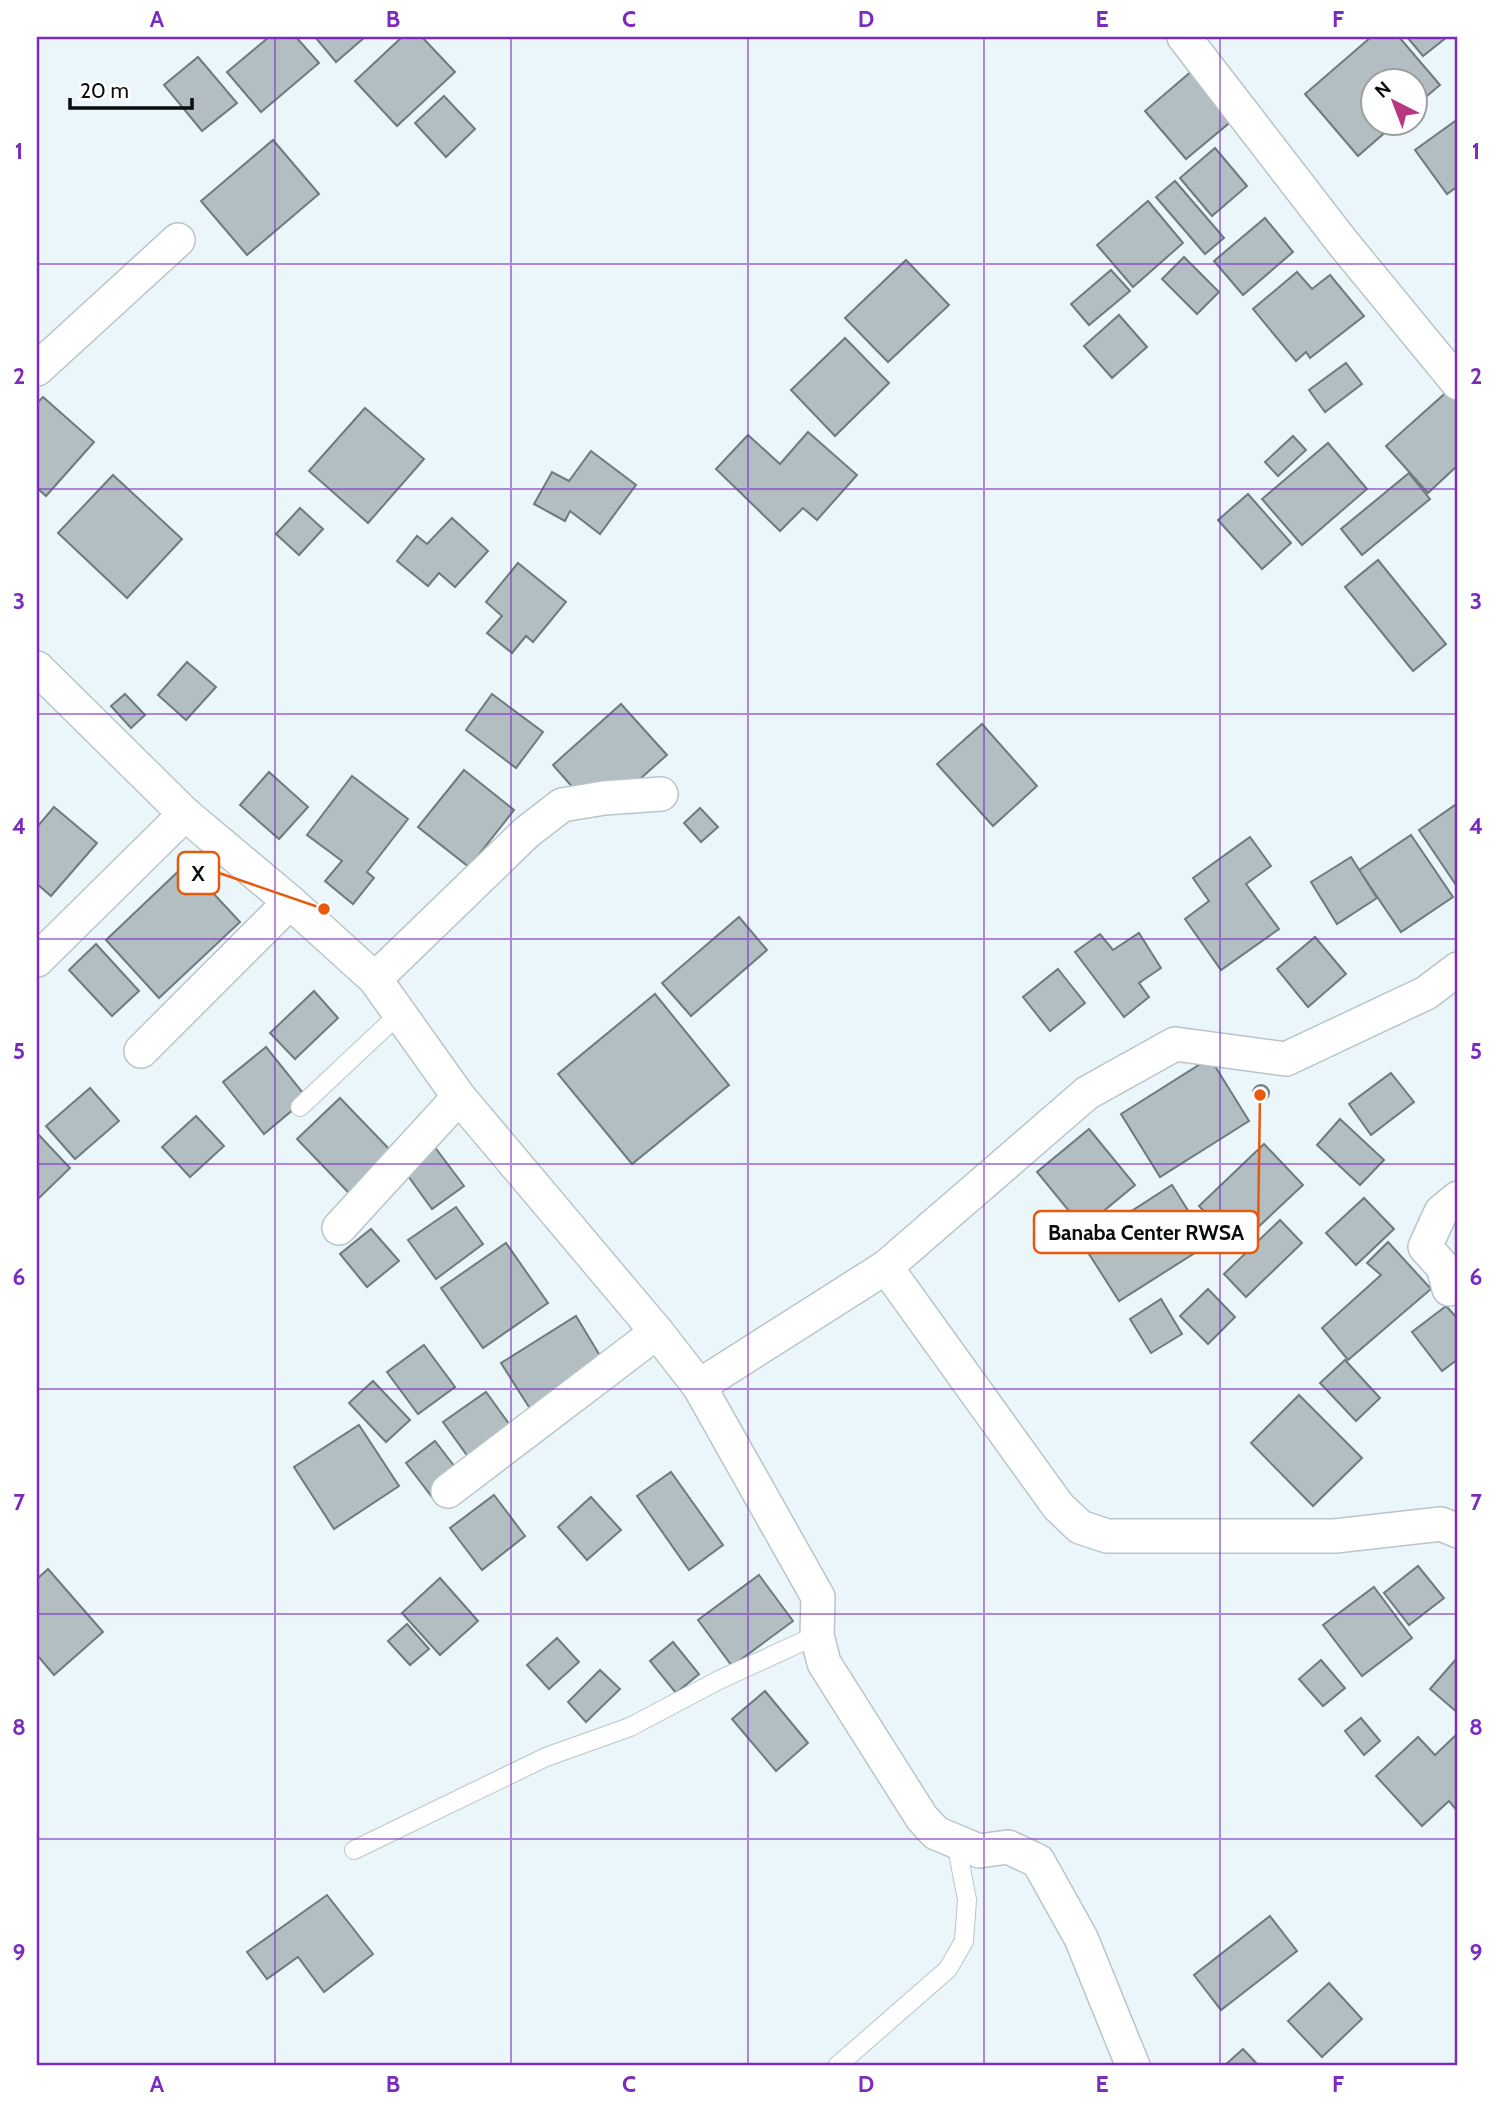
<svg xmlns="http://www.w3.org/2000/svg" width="1495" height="2103" viewBox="0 0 1495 2103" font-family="Cabin,sans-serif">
  <rect width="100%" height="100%" fill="#eaf6f9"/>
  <g fill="#b2bec1" stroke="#6f7a7d" stroke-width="2">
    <path d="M269 37H296L319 63 261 112 227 72Z"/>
    <path d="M315 37H365L336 62Z"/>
    <path d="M402 37H422L455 72 397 126 355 81Z"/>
    <path d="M1371 37H1399L1440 85 1414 107V80H1372V122H1397L1358 156 1305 94Z"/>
    <path d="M1407 37H1447L1423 56Z"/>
    <path d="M198 57 237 103 202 131 164 85Z"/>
    <path d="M1193 70 1234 119 1186 159 1145 111Z"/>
    <path d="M444 96 475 129 446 157 415 123Z"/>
    <path d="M1458 119V186L1447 194 1415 150Z"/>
    <path d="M273 140 319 194 247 255 201 201Z"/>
    <path d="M1215 148 1247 186 1212 216 1180 178Z"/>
    <path d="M1175 181 1224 238 1205 254 1156 197Z"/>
    <path d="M1148 201 1183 243 1133 287 1097 245Z"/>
    <path d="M1265 218 1293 252 1243 295 1214 261Z"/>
    <path d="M1184 257 1219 292 1197 314 1162 279Z"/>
    <path d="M906 260 949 305 888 362 845 318Z"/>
    <path d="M1111 270 1130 291 1089 325 1071 304Z"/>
    <path d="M1297 272 1312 289 1330 275 1364 316 1310 358 1306 352 1296 361 1253 309Z"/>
    <path d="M1119 315 1147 347 1112 378 1084 346Z"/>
    <path d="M845 338 889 383 835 436 791 390Z"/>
    <path d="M1346 363 1362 384 1325 412 1309 390Z"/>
    <path d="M1450 389 1458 398V465L1428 493 1386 446Z"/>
    <path d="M43 397 94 442 46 496 37 488V403Z"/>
    <path d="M365 408 424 459 368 523 309 471Z"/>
    <path d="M808 432 857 475 817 520 803 508 780 531 716 469 748 435 780 464Z"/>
    <path d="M1293 436 1306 450 1278 476 1265 462Z"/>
    <path d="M1328 443 1367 489 1302 545 1262 499Z"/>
    <path d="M591 451 636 485 600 534 570 511 565 521 534 504 552 472 569 481Z"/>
    <path d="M1409 473 1430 499 1362 555 1341 529Z"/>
    <path d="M113 475 182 539 127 598 58 533Z"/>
    <path d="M1248 494 1291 543 1262 569 1218 520Z"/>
    <path d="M300 508 323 529 299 555 276 534Z"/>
    <path d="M452 518 488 551 455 587 439 573 428 586 397 561 417 536 427 544Z"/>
    <path d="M1378 560 1446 644 1413 671 1345 587Z"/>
    <path d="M518 563 566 602 533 642 526 636 512 653 487 633 502 616 486 602Z"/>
    <path d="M187 662 216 687 186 720 158 695Z"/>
    <path d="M125 694 145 715 131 728 111 706Z"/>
    <path d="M492 694 543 732 516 768 466 730Z"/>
    <path d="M621 704 667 755 598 816 553 765Z"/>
    <path d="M982 724 1037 786 993 826 937 764Z"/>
    <path d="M464 770 514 810 469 867 418 827Z"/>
    <path d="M269 772 308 807 279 839 240 805Z"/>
    <path d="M352 776 408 819 367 872 374 878 353 904 325 881 342 861 307 835Z"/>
    <path d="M1458 803V888L1419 830Z"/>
    <path d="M54 807 97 843 51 896 37 884V827Z"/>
    <path d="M700 808 718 827 701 842 684 823Z"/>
    <path d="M1411 835 1453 897 1401 932 1359 870Z"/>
    <path d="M1250 837 1271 866 1246 884 1279 929 1221 970 1185 919 1209 901 1193 878Z"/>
    <path d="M1351 857 1377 898 1337 924 1311 882Z"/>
    <path d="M186 864 240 922 159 998 106 940Z"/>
    <path d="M739 917 767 950 691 1016 662 983Z"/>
    <path d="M1139 933 1161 968 1139 983 1149 997 1124 1017 1075 952 1100 934 1113 950Z"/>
    <path d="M1315 937 1346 974 1308 1007 1277 969Z"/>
    <path d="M96 944 139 991 112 1016 69 970Z"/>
    <path d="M1058 969 1085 1003 1050 1031 1023 997Z"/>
    <path d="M314 991 338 1018 295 1059 270 1033Z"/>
    <path d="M655 994 729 1085 632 1164 558 1074Z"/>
    <path d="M266 1047 307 1098 264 1134 223 1082Z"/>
    <path d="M1210 1058 1249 1121 1160 1177 1121 1114Z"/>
    <path d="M1391 1073 1414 1102 1371 1135 1349 1104Z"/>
    <circle cx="1261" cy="1093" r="8"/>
    <path d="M90 1088 119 1121 75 1159 46 1126Z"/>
    <path d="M340 1098 393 1153 350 1194 297 1139Z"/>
    <path d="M196 1116 224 1146 190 1177 162 1147Z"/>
    <path d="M1340 1119 1384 1160 1360 1185 1317 1145Z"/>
    <path d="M1089 1129 1135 1185 1083 1228 1037 1172Z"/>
    <path d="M37 1133 70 1168 37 1200Z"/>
    <path d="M1264 1144 1303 1185 1238 1246 1199 1206Z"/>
    <path d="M434 1146 464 1186 432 1209 403 1169Z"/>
    <path d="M1172 1185 1209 1244 1119 1301 1082 1243Z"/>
    <path d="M1364 1198 1394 1229 1356 1265 1326 1233Z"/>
    <path d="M456 1207 483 1244 436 1279 408 1240Z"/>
    <path d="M1280 1220 1302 1243 1246 1297 1224 1274Z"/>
    <path d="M371 1229 399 1261 367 1287 340 1254Z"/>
    <path d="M1388 1242 1431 1289 1348 1360 1322 1328 1381 1275 1367 1263Z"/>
    <path d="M506 1243 548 1303 483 1348 441 1288Z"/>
    <path d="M1208 1289 1235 1317 1208 1344 1180 1316Z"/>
    <path d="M1161 1299 1182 1334 1151 1353 1130 1319Z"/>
    <path d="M1446 1306 1458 1319V1359L1442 1371 1412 1332Z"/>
    <path d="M576 1316 608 1369 534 1415 501 1363Z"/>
    <path d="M424 1345 455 1387 418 1414 387 1372Z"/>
    <path d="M1345 1360 1380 1398 1356 1421 1320 1383Z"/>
    <path d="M373 1381 410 1420 386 1442 349 1403Z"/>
    <path d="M486 1392 517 1435 474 1465 443 1422Z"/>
    <path d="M1299 1395 1362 1458 1313 1506 1251 1443Z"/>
    <path d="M359 1425 399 1486 334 1529 294 1467Z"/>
    <path d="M435 1441 461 1475 432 1497 406 1463Z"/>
    <path d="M671 1472 723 1545 689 1570 637 1496Z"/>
    <path d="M494 1495 525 1536 482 1570 450 1528Z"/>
    <path d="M591 1497 621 1530 587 1560 558 1527Z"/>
    <path d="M1418 1566 1444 1598 1409 1625 1384 1593Z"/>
    <path d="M48 1569 103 1632 54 1675 37 1655V1579Z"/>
    <path d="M759 1575 793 1621 732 1666 698 1620Z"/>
    <path d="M440 1578 478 1621 440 1655 402 1613Z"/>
    <path d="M1374 1587 1412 1638 1362 1676 1323 1625Z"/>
    <path d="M407 1624 429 1649 410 1665 388 1641Z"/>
    <path d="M557 1638 579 1662 549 1689 527 1665Z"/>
    <path d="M673 1642 699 1674 676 1693 650 1661Z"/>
    <path d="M1458 1657V1713L1430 1689Z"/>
    <path d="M1321 1660 1345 1688 1323 1706 1299 1679Z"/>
    <path d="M600 1670 620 1689 586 1722 568 1702Z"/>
    <path d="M765 1691 808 1743 776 1771 732 1719Z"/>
    <path d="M1361 1718 1380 1741 1364 1755 1345 1731Z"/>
    <path d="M1458 1733V1812L1449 1801 1422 1826 1376 1776 1418 1737 1435 1755Z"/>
    <path d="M327 1895 373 1954 324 1992 298 1957 267 1979 247 1952Z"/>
    <path d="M1270 1916 1297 1951 1221 2010 1194 1975Z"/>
    <path d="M1329 1983 1362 2019 1322 2057 1288 2021Z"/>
    <path d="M1243 2049 1259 2066H1224Z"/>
  </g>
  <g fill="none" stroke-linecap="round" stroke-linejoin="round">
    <defs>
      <g id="service">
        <path d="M300 1107 398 1015"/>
        <path d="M354 1850 546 1757 630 1727 719 1680 817 1635"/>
        <path d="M837 2066 948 1969 964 1941 967 1900 956 1842"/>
      </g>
      <g id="minor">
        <path d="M1184 37 1343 243 1458 383"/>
        <path d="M37 369 178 240"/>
        <path d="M37 668 185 814 290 902 375 979 459 1097 657 1332 699 1386"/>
        <path d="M37 960 185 814"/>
        <path d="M375 979 527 832 562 805 604 798 661 794"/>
        <path d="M141 1051 290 902"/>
        <path d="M339 1228 459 1097"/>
        <path d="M886 1267 1058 1506 1080 1527 1107 1536H1335L1441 1524 1458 1531"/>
        <path d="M1449 1289 1443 1267 1425 1247 1441 1212 1458 1198"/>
        <path d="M448 1491 657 1332"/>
        <path d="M1133 2066 1081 1938 1038 1861 1008 1847 979 1851 936 1833 922 1818 824 1663 817 1635 818 1597 699 1386 886 1267 1087 1093 1175 1044 1286 1059 1426 993 1458 969"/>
      </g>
    </defs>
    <use href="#service" stroke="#b9c5c8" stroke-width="20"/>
    <use href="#minor" stroke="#b9c5c8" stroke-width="36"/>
    <use href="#service" stroke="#fff" stroke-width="18"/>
    <use href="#minor" stroke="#fff" stroke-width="33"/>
  </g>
  <path fill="none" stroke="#7b2cbf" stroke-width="2" stroke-opacity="0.55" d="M275 37V2066M511 37V2066M748 37V2066M984 37V2066M1220 37V2066M37 264H1458M37 489H1458M37 714H1458M37 939H1458M37 1164H1458M37 1389H1458M37 1614H1458M37 1839H1458"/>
  <path fill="none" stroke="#e8590c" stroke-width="2.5" d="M324 909L219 873M1260 1095L1258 1232"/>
  <g fill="#e8590c" stroke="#fff" stroke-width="2.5">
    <circle cx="324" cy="909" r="7"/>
    <circle cx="1260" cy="1095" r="7"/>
  </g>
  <g fill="#fff" stroke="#e8590c" stroke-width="2.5">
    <rect x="178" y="852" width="41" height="42" rx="7"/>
    <rect x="1034" y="1211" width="224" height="42" rx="7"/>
  </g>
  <g font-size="21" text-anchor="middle" font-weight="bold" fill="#090d0e">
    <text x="198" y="881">X</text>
    <text x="1146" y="1240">Banaba Center RWSA</text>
  </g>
  <rect width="1495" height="2103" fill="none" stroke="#ffffff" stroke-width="77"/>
  <g transform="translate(1394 102) rotate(318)"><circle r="33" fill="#ffffff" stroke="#9d9e9f" stroke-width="2"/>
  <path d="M0-5L12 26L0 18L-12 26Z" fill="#b83782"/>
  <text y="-10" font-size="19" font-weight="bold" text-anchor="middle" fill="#090d0e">N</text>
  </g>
  <path d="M70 98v10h122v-10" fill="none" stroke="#090d0e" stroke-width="3.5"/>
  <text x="80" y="98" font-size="21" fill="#090d0e" stroke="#ffffff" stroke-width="5" paint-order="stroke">20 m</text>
  <rect x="38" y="38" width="1418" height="2026" fill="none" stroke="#7b2cbf" stroke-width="2.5"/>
  <g font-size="23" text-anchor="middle" font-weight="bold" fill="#7b2cbf">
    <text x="157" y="27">A</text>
    <text x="393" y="27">B</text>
    <text x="629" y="27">C</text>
    <text x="866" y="27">D</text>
    <text x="1102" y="27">E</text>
    <text x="1338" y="27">F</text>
    <text x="19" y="159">1</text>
    <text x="1476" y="159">1</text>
    <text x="19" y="384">2</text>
    <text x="1476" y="384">2</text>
    <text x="19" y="609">3</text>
    <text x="1476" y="609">3</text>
    <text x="19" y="834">4</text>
    <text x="1476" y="834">4</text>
    <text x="19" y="1059">5</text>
    <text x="1476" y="1059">5</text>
    <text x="19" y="1285">6</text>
    <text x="1476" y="1285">6</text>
    <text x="19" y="1510">7</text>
    <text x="1476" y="1510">7</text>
    <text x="19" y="1735">8</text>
    <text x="1476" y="1735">8</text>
    <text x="19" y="1960">9</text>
    <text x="1476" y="1960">9</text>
    <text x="157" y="2092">A</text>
    <text x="393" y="2092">B</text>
    <text x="629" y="2092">C</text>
    <text x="866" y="2092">D</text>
    <text x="1102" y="2092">E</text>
    <text x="1338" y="2092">F</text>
  </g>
</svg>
